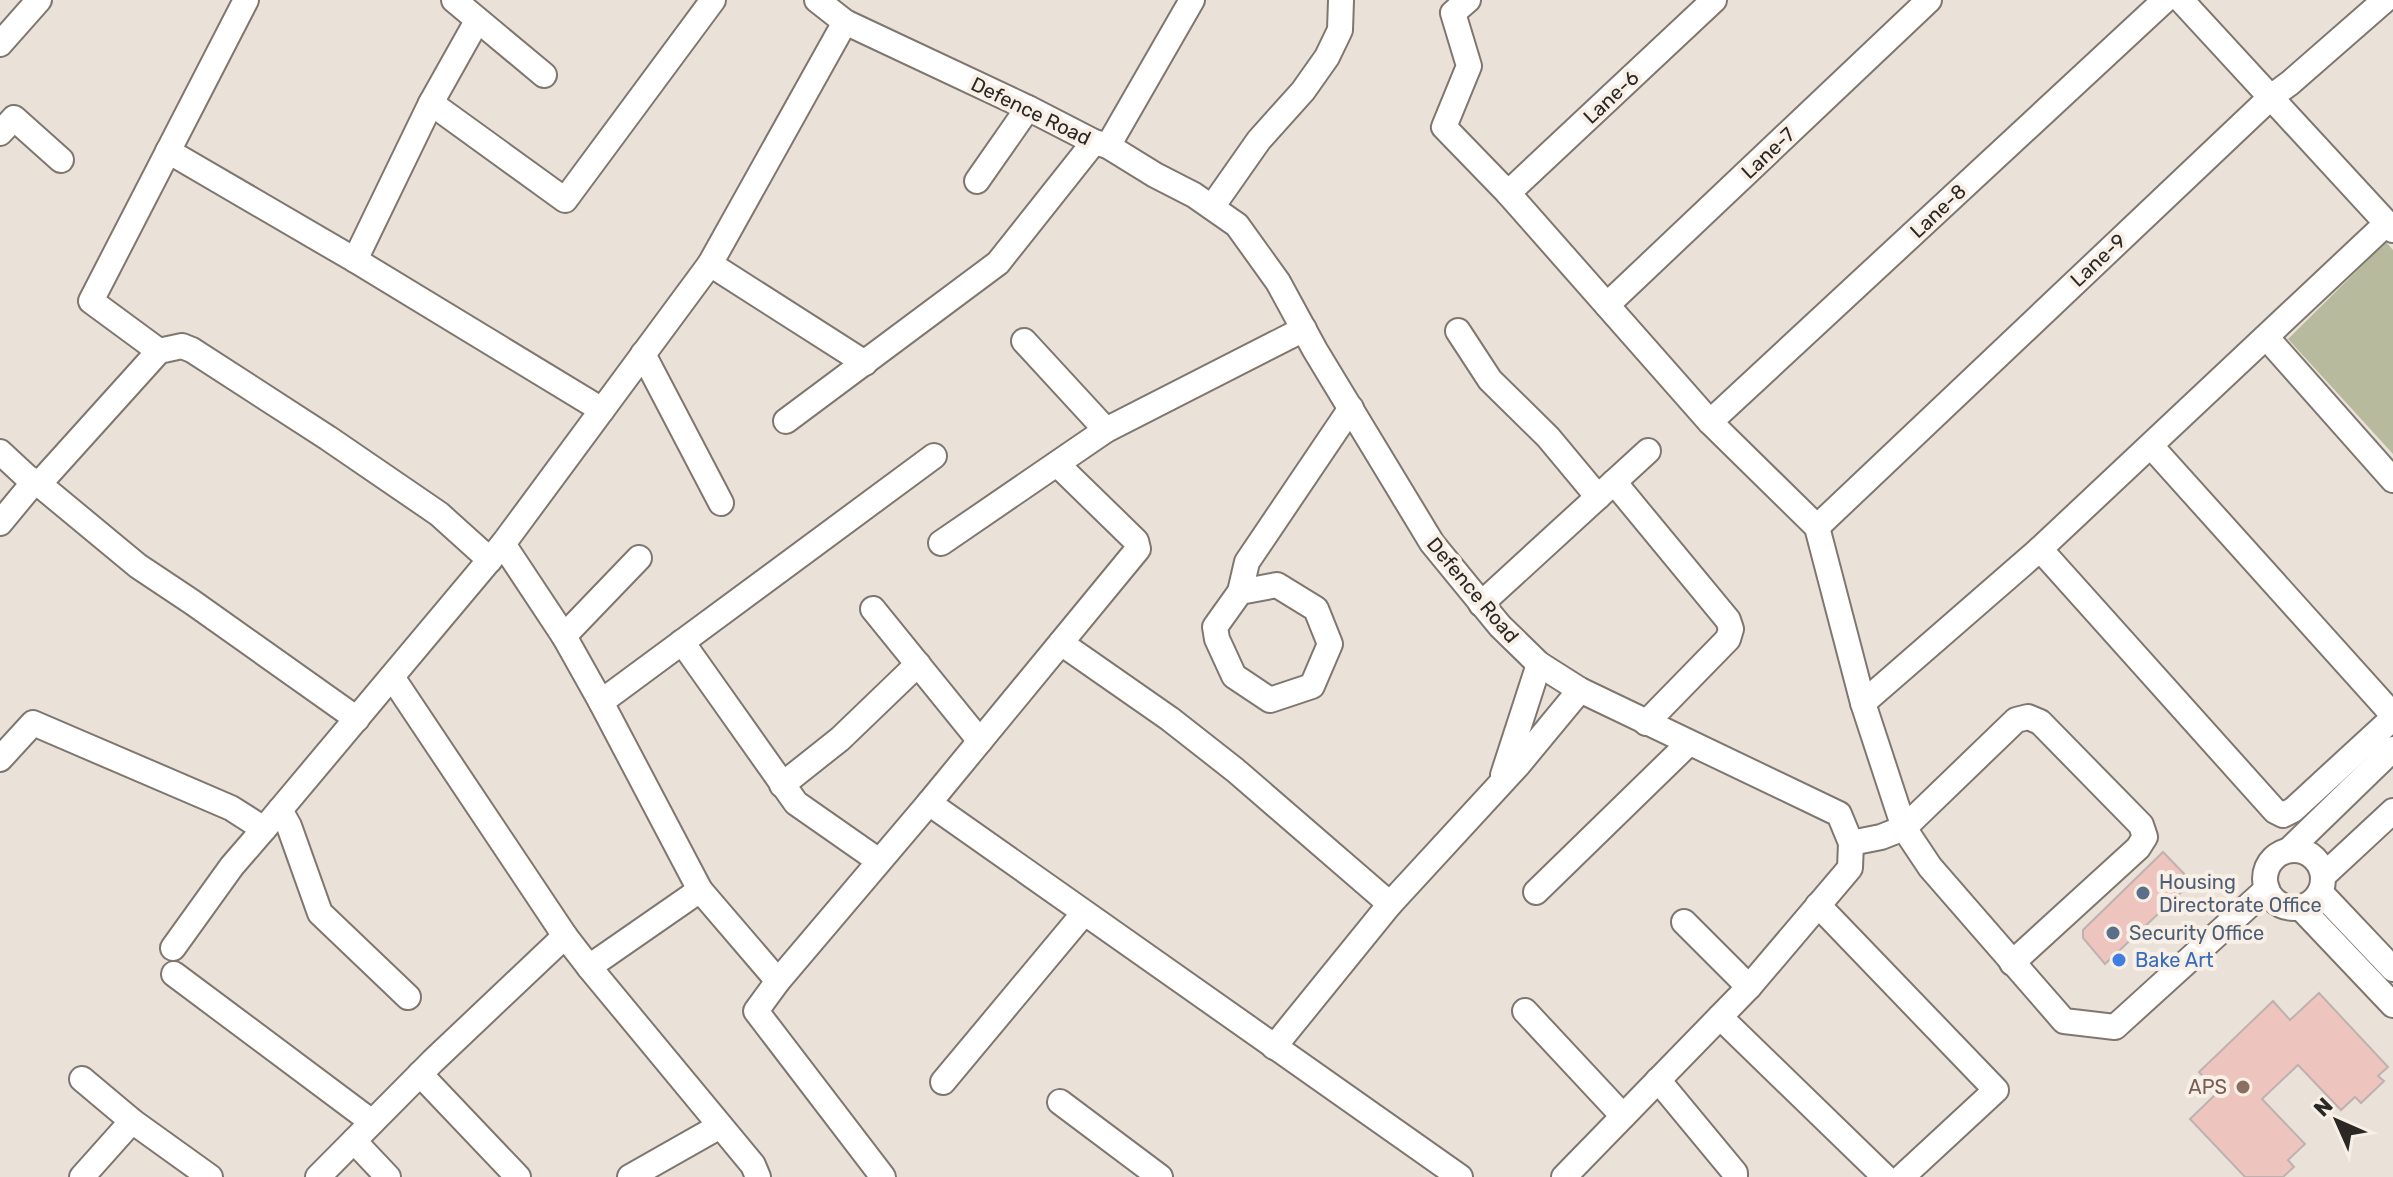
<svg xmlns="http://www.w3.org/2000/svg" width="2393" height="1177" viewBox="0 0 2393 1177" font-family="Rubik,sans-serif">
  <rect width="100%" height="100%" fill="#eae2d8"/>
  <path fill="#b7ba9d" d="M2386 242 2393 250V454L2288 339Z"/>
  <g fill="#eec4bf" stroke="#bfb1b0" stroke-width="2">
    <path d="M2163 852 2192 882 2105 964 2083 938V930Z"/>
    <path d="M2319 993 2388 1067 2378 1076 2384 1081 2361 1103 2355 1097 2341 1110 2298 1065 2262 1099 2305 1144 2288 1160 2294 1167 2283 1177H2245L2190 1119 2218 1092 2199 1072 2273 1001 2290 1020Z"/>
  </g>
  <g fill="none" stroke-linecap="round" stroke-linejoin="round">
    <defs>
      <g id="minor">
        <path d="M454 0 544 75"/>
        <path d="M817 0 845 22 1028 108 1094 142 1108 146 1155 175 1194 195 1237 225 1278 282 1315 350 1432 543 1500 626 1539 664 1580 690 1839 814 1851 843 1850 868 1749 987 1564 1177"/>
        <path d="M1468 0 1453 13 1469 66 1444 127 1508 193 1710 422 1817 527 1863 703 1904 828 1930 867 2064 1021 2115 1027 2267 889"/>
        <path d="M2181 0 2393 230"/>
        <path d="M0 44 39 0"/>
        <path d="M431 103 565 200 713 0"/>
        <path d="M0 133 14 118 61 160"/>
        <path d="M1108 146 1192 0"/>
        <path d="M168 151 355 260 602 410"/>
        <path d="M977 181 1028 108"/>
        <path d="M1508 193 1714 0"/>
        <path d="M1212 207 1259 140 1303 91 1327 57 1340 30 1341 0"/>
        <path d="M355 260 431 103 477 21"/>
        <path d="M710 264 865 363"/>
        <path d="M1607 305 1929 0"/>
        <path d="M1458 331 1490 380 1548 437 1598 497"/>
        <path d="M2267 338 2393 480"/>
        <path d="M1024 341 1106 430"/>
        <path d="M159 351 91 301 246 0"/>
        <path d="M643 354 721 503"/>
        <path d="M786 421 998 263 1094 142"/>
        <path d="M1710 422 2165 0"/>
        <path d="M2151 446 2393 715"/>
        <path d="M0 452 27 477 39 484 138 566 192 602 357 719"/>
        <path d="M1614 482 1728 620 1731 629 1728 639 1646 723"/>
        <path d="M39 484 159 351 182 346 192 350 328 438 439 514 490 560"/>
        <path d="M0 523 34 482"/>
        <path d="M1817 527 2271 97 2290 83 2385 0"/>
        <path d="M941 543 1106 430 1304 329"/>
        <path d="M503 544 564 636 601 702 700 890"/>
        <path d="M2040 549 2275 811 2283 815 2293 810 2393 718"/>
        <path d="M1277 585 1316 609 1330 644 1312 686 1270 700 1234 676 1217 639 1215 627 1240 592Z"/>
        <path d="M1240 592 1247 562 1351 408"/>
        <path d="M1481 604 1648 451"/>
        <path d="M873 609 980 741"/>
        <path d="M564 636 639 558"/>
        <path d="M682 642 796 803 879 861"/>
        <path d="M1061 643 1170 719 1235 770 1390 904"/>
        <path d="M601 702 934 456"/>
        <path d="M1863 703 2040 549 2387 223"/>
        <path d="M0 759 33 723 231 808 264 829 503 544 710 264 845 22"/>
        <path d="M1503 775 1539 664"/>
        <path d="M782 785 840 739 918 664"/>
        <path d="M929 803 1138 549 1136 541 1057 464"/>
        <path d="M280 810 289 826 320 913 408 997"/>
        <path d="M1851 843 1881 837 1904 828 2016 720 2028 717 2040 722 2141 825 2145 837 2138 848 2012 963"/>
        <path d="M2289 850 2393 749"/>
        <circle cx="2294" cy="879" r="29"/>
        <path d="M2323 876 2393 811"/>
        <path d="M1536 892 1689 743"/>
        <path d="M2320 892 2393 969"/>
        <path d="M1818 905 1996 1090 1902 1177"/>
        <path d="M2300 907 2393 1005"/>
        <path d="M1684 922 1749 987"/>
        <path d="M565 936 589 967 700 890 778 981 929 803 1460 1177"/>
        <path d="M173 948 232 866 264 829"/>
        <path d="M589 967 753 1165 758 1177"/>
        <path d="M174 974 372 1122"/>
        <path d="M778 981 756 1011 883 1177"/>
        <path d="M1525 1011 1623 1116"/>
        <path d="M1720 1017 1885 1177"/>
        <path d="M1274 1047 1390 904 1518 765 1580 690"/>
        <path d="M420 1074 518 1177"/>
        <path d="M82 1079 132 1121 210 1177"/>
        <path d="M1658 1080 1735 1173V1177"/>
        <path d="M943 1082 1084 913"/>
        <path d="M1060 1102 1160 1177"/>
        <path d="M354 1141 388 1177"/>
        <path d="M82 1177 132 1121"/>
        <path d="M318 1177 433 1061 565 936 392 677"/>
        <path d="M630 1177 720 1126"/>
      </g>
    </defs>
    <use href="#minor" stroke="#7f776f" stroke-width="28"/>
    <use href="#minor" stroke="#fff" stroke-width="24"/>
  </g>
  <g fill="#5c6f8a" stroke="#f8f0e6" stroke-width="3">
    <circle cx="2143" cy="893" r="8"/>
    <circle cx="2113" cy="933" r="8"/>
  </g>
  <circle fill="#3f7fe0" stroke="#f8f0e6" stroke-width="3" cx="2119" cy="960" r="8"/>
  <circle fill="#8d6e63" stroke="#f8f0e6" stroke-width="3" cx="2243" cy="1087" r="8"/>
  <g text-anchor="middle" stroke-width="8" stroke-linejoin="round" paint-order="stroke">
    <g font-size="20" fill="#2a2724" stroke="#f8f0e6">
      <text transform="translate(1611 97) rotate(-43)" y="7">Lane-6</text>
      <text transform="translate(1031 111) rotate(26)" y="7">Defence Road</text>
      <text transform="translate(1768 153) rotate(-43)" y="7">Lane-7</text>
      <text transform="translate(1938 211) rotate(-43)" y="7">Lane-8</text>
      <text transform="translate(2098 260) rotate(-43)" y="7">Lane-9</text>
      <text transform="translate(1473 590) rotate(50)" y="7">Defence Road</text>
    </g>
    <g font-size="20" fill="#4e5e75" stroke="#f8f0e6" text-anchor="start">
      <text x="2159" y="889">Housing<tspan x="2159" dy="23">Directorate Office</tspan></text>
      <text x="2129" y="940">Security Office</text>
    </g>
    <g font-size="20" fill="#366cbe" stroke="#f8f0e6" text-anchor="start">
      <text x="2135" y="967">Bake Art</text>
    </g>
    <g font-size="20" fill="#785e54" stroke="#f8f0e6" text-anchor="end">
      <text x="2227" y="1094">APS</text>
    </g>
  </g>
  <g transform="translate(2337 1121) rotate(315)" stroke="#f8f0e6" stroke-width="6" paint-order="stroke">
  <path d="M0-6L14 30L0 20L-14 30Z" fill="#2a2724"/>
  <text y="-12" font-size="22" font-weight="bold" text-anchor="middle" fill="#2a2724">N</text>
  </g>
</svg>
